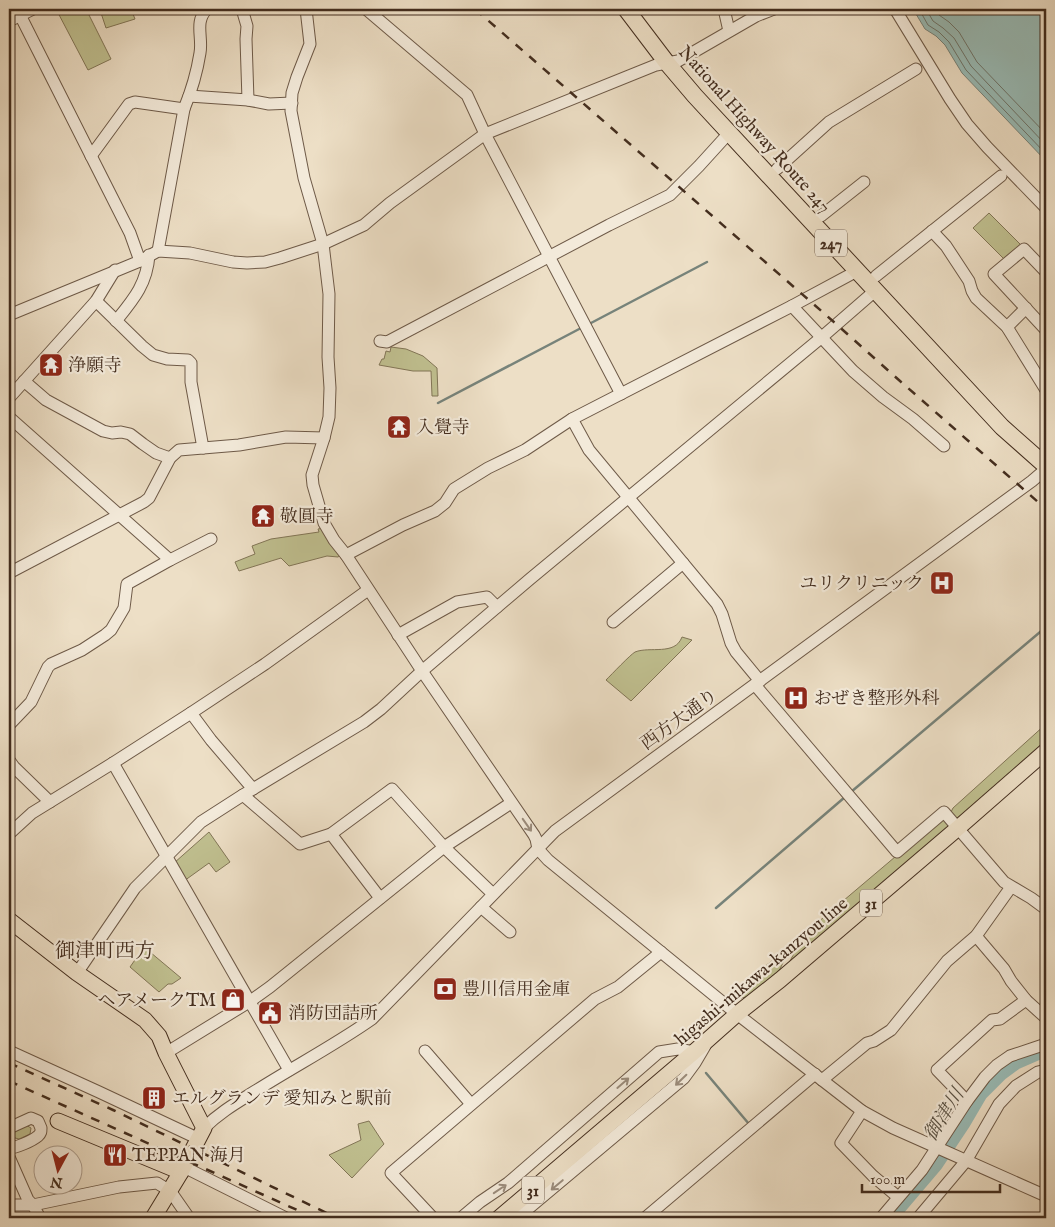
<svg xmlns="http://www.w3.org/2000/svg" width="1055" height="1227" viewBox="0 0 1055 1227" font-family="'IM FELL English','Noto Serif JP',serif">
  <rect width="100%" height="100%" fill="#eddfc6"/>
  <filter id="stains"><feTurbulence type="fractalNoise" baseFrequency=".004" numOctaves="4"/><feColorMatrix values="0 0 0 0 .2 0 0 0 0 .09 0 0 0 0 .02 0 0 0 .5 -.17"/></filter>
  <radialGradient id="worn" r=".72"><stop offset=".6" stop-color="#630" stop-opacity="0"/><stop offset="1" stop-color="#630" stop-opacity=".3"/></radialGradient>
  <g fill="#c0c090" stroke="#827657">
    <path d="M56 9H86L111 59 88 70Z"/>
    <path d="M102 9H131L135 19 106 28 100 10Z"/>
    <path d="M989 213 1021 245 1004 259 973 228Z"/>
    <path d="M391 347 406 349 423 356 437 368 438 396H432L431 371H413L379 365 382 359H384L386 351 390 352Z"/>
    <path d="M323 528 341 555 338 557 327 556 289 566 281 558 239 571 235 562 255 554 252 546 271 539 319 532 318 529Z"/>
    <path d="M682 637 692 640 631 701 606 680C612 674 630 655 635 652 650 646 675 656 682 637Z"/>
    <path d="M1046 724V744L959 819H957L951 812 953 808Z"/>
    <path d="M941 818 952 825 789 963 804 934Z"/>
    <path d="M209 832 230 862 216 872 209 863 184 881 174 863Z"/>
    <path d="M792 944 779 971 747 997 741 998 729 994 739 988Z"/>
    <path d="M144 947 181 978 172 984H168L159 992 130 967Z"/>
    <path d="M369 1121 384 1144 352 1178 329 1155 361 1140 358 1124Z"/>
    <path d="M26 1125 31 1128 30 1134 19 1139 15 1138 13 1135 15 1131Z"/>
  </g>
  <path fill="#99bcb7" stroke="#77837a" d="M913 9H1046V161L962 73 945 45 936 36 925 29Z"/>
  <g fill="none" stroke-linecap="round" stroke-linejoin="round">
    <g stroke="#6e746a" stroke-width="1">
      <path d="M919 9 928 25 939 32 949 42 966 70 1046 154"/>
      <path d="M926 9 933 21 943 28 954 38 971 66 1046 145"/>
      <path d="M935 9 939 15 949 22 959 32 977 62 1046 134"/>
    </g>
    <g stroke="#77837a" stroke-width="2.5">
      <path d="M591 323 707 262"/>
      <path d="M438 403 583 327"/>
      <path d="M851 792 1046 627"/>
      <path d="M716 908 845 797"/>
      <path d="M706 1073 749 1124 748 1125"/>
    </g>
    <path stroke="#99bcb7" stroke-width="16" d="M889 1218 935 1164 963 1122 980 1093 1000 1073 1015 1062 1038 1052H1046"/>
    <defs>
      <g id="minor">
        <path d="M242 9 247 26 246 39 248 100"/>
        <path d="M306 9 310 44 297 77 292 93 291 111 304 178 323 244 329 294 328 357 330 388 329 417 324 438 312 475 313 485 324 523 334 540 346 555 422 671 534 835 536 839 538 849 548 860 737 1014 862 1111 893 1128 1046 1196"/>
        <path d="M366 9 467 95 485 134 621 394"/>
        <path d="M724 9 729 31"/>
        <path d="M895 9 950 99 967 124 987 147 1046 208"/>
        <path d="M20 15 130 233 140 261"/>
        <path d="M9 21 33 9"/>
        <path d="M189 96 248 100 269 104 292 103"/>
        <path d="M91 156 129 104 135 102 184 109"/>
        <path d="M777 169 829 122 916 69"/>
        <path d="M821 216 864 182"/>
        <path d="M932 231 946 246 969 281 972 291 976 298 1007 327 1046 390"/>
        <path d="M158 251 184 109C191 92 197 72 200 53 203 37 194 22 207 9"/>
        <path d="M1046 272 1024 249 994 274 1046 330"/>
        <path d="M876 276 1001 176"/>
        <path d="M96 301 142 346 153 355 167 359 188 360 191 363V382L203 448"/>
        <path d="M792 306 853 371 883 397 913 419 944 446"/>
        <path d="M9 315 140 261 158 251 190 253 233 262 247 263 265 262 280 258 323 244 364 225 390 203 485 134 656 65 678 61 756 16 774 9"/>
        <path d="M116 321C133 300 147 284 149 255"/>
        <path d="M1007 327 1026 308"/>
        <path d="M380 341 387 342 609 225 670 195 699 166 729 133"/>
        <path d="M24 381 46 400 103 431 112 433 121 432 130 434 143 444 156 453 170 458"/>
        <path d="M9 398 96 301 115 270"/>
        <path d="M9 417 170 560"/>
        <path d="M572 419 589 450 717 604 722 614 731 643 736 652 760 681"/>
        <path d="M346 555 403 525 435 511 445 503 454 489 488 468 525 450 572 419 792 306 857 271"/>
        <path d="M9 573 144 502 149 498 170 458 179 450 239 445 286 437 324 438"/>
        <path d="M613 622 683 563"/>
        <path d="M398 635 457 602 487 597 497 607"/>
        <path d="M755 685 897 852 944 812 1004 882 1031 898 1046 909"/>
        <path d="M191 713 211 740 253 789"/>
        <path d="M9 725 31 702 48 667 51 664 82 650 105 635 111 630 124 608 127 584 170 560 211 539"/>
        <path d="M9 760 14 767 50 802"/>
        <path d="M113 763 289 1070"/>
        <path d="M243 795 300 844 331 834 392 789 444 847 493 894"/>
        <path d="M9 834 32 813 113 763 191 713 265 664 368 590"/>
        <path d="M331 834 380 898"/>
        <path d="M481 907 510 932"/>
        <path d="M976 936 1004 969 1011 981 1026 1000 1046 1018"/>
        <path d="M77 973 135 888 201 822 243 795 364 722 381 709 422 671 530 579 822 337 876 290"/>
        <path d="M9 1051 99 1092 199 1139"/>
        <path d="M425 1051 471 1104"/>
        <path d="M166 1053 249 1002 270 987 444 847 511 803"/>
        <path d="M822 1080 867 1043 874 1041 891 1030 947 961 976 936 1011 887"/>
        <path d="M967 1101 937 1070 992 1020 1000 1019 1026 1000"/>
        <path d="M862 1111 841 1143 873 1176 898 1197"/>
        <path d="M9 1128 31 1118 38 1121 41 1128C41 1132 41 1133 38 1136 32 1141 16 1148 9 1148"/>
        <path d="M204 1128C220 1112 238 1102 257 1090 295 1066 335 1045 372 1019L555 831 1032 481 1046 469"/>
        <path d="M9 1157 28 1200 33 1205 40 1218"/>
        <path d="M184 1167 286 1218"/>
        <path d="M9 1205H33L119 1187 157 1183 170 1191 173 1195 189 1218"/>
        <path d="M433 1218 391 1173 595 999 618 987 661 952"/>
        <path d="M461 1218 480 1202 508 1183 659 1052 678 1049 694 1052"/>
        <path d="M517 1218 684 1078 695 1063 705 1046"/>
        <path d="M645 1218 815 1074"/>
        <path d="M881 1218 922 1170 967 1101 985 1077 997 1065 1010 1056 1046 1044"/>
        <path d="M918 1218 966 1161 999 1104 1016 1086 1038 1072 1046 1070"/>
      </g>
      <g id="major">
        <path d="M9 920 77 973 145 1020 159 1036 166 1053 204 1128 181 1172 153 1218"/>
        <path d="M58 1121 181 1172"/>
        <path d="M499 1218 694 1052 737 1014 780 980 958 828 1046 751"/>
      </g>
      <path id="highway" d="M626 9 667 63 695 96 1002 427 1046 466"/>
    </defs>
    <use href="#minor" stroke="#6e5a48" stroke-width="13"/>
    <use href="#major" stroke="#432d1e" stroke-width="17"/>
    <use href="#highway" stroke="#432d1e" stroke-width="18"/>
    <use href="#minor" stroke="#f3eada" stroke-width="11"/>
    <use href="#major" stroke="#eddfc6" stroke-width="15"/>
    <use href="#highway" stroke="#eddfc6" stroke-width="16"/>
    <g stroke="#432d1e" stroke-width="2.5" stroke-dasharray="9 9" stroke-linecap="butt">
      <path d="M475 9 826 315 900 381 1046 509"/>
      <path d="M9 1063 113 1110 337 1218"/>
      <path d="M9 1081 315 1218"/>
    </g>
  </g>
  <defs><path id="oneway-shaft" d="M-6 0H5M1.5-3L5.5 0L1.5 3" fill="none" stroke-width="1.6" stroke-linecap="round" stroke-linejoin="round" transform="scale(1.25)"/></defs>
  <g stroke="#9b8c7c">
    <use href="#oneway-shaft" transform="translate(527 825) rotate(55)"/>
    <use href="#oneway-shaft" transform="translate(681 1080) rotate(136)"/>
    <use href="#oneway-shaft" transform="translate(623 1083) rotate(-41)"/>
    <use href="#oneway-shaft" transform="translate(557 1185) rotate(140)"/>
    <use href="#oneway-shaft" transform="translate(500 1189) rotate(-34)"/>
  </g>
  <defs>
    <symbol id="temple-square" viewBox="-11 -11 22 22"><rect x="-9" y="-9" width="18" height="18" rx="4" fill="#8f2418" stroke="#f3eada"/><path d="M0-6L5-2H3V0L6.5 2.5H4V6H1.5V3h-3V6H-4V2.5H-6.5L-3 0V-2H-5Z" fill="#fff"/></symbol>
    <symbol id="hospital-square" viewBox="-11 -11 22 22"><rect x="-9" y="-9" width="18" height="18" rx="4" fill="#8f2418" stroke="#f3eada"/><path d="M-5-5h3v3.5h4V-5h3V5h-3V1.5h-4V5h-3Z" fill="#fff"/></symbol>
    <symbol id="bank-square" viewBox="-11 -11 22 22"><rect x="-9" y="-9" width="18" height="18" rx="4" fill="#8f2418" stroke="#f3eada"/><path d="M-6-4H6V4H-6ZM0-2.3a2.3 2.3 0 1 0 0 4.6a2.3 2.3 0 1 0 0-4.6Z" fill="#fff"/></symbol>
    <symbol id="shop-square" viewBox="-11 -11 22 22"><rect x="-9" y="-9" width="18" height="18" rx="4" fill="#8f2418" stroke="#f3eada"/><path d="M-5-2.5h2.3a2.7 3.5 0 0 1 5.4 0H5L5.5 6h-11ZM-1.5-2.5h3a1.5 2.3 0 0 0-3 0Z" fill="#fff"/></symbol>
    <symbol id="civic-square" viewBox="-11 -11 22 22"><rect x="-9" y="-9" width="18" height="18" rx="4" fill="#8f2418" stroke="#f3eada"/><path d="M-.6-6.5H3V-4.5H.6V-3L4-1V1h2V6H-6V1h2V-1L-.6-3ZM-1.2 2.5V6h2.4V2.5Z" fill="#fff"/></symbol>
    <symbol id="building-square" viewBox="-11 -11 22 22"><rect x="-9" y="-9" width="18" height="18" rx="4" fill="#8f2418" stroke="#f3eada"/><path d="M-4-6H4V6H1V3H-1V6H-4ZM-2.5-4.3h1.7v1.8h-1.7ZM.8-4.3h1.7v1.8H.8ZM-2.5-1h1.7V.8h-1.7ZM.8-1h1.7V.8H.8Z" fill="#fff"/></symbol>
    <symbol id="restaurant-square" viewBox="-11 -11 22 22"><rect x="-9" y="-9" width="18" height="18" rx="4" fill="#8f2418" stroke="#f3eada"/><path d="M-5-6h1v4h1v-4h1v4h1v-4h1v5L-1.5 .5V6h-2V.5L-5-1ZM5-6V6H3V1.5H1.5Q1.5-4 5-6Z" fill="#fff"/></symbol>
  </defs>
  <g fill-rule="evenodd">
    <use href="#temple-square" x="37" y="351" width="28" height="28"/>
    <use href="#temple-square" x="385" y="413" width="28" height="28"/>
    <use href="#temple-square" x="249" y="502" width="28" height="28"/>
    <use href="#hospital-square" x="928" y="569" width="28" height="28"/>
    <use href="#hospital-square" x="782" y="684" width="28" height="28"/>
    <use href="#bank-square" x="431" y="975" width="28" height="28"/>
    <use href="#shop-square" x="219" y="986" width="28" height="28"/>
    <use href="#civic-square" x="256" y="999" width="28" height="28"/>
    <use href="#building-square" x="140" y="1084" width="28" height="28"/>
    <use href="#restaurant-square" x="101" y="1141" width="28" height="28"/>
  </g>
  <g text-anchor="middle" stroke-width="4.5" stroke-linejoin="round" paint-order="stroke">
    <g fill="#f3eada" stroke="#786656" stroke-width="1">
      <rect x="815" y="229.5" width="32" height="27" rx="4"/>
      <rect x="860" y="889.5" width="22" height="27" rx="4"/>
      <rect x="522" y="1176.5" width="22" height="27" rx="4"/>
    </g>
    <g font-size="16" font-weight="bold" fill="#432d1e">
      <text x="831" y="249">247</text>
      <text x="871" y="909">31</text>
      <text x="533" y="1196">31</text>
    </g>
    <g font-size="18" fill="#432d1e" stroke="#f3eada">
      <text transform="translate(755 129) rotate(48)" y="6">National Highway Route 247</text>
      <text transform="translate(679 719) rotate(-36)" y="6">西方大通り</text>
      <text transform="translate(761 971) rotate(-40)" y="6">higashi-mikawa-kanzyou line</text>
    </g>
    <g font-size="18" fill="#432d1e" stroke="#f3eada" text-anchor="start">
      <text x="68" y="371">浄願寺</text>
      <text x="416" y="433">入覺寺</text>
      <text x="280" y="522">敬圓寺</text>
      <text x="924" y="589" text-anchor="end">ユリクリニック</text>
      <text x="814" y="704">おぜき整形外科</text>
      <text x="462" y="995">豊川信用金庫</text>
      <text x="216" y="1006" text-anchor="end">ヘアメークTM</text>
      <text x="288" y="1019">消防団詰所</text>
      <text x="172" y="1104">エルグランデ 愛知みと駅前</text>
      <text x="132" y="1161">TEPPAN 海月</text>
    </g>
    <g font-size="19" font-style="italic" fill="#585144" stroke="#f3eada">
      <text transform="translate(943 1114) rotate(-58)" y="7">御津川</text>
    </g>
    <g font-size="20" fill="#432d1e" stroke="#f3eada">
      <text x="105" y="957">御津町西方</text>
    </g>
  </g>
  <rect width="1055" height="1227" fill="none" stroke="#eddfc6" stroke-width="30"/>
  <rect x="10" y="10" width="1035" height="1207" fill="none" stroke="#432d1e" stroke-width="2.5"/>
  <rect x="15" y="15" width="1025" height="1197" fill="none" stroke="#432d1e"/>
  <g transform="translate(58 1170) rotate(187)"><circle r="24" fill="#f3eada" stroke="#ad9e8f"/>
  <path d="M0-4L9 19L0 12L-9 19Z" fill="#8f2418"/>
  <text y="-8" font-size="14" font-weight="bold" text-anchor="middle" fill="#432d1e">N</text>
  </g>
  <path d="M862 1184v8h138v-8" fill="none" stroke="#432d1e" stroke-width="2.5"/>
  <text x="870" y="1184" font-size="15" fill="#432d1e" stroke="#f3eada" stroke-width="4" paint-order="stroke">100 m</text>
  <rect width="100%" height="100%" filter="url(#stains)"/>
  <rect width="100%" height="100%" fill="url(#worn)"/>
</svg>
